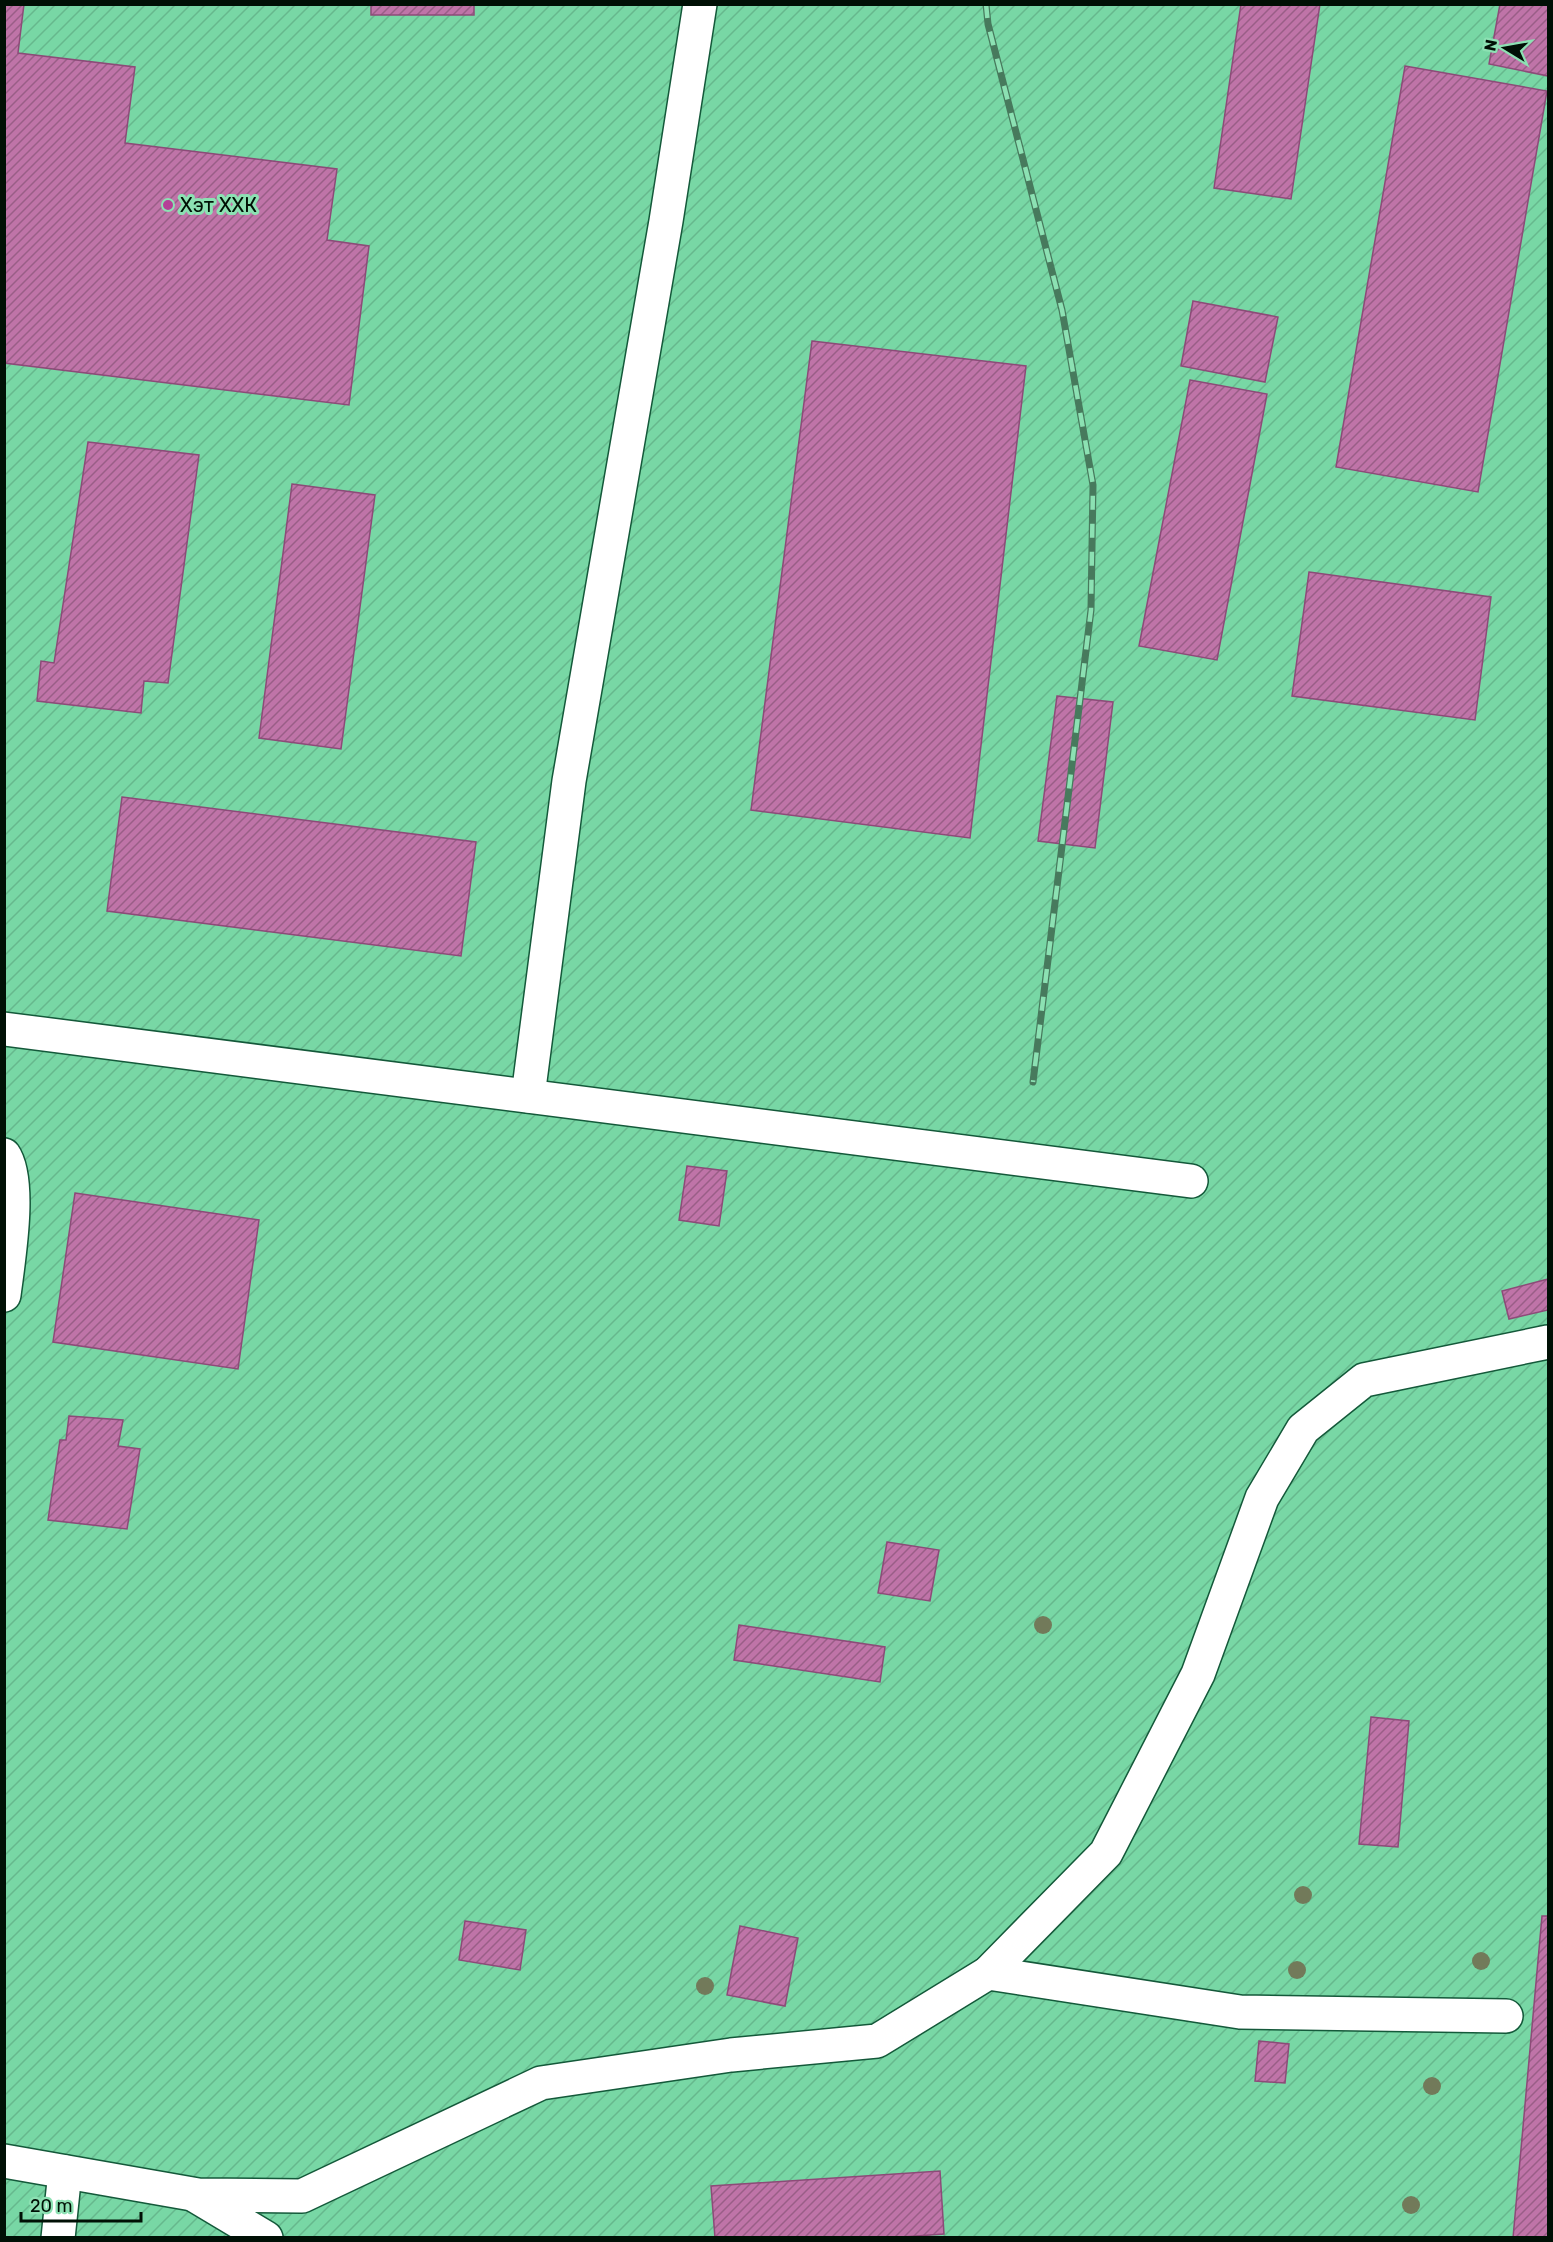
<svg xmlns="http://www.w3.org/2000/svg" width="1553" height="2242" viewBox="0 0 1553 2242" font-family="Rubik,sans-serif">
  <defs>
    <pattern id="industrial-furrows" width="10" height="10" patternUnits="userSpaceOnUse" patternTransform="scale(1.5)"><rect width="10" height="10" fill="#78d7a5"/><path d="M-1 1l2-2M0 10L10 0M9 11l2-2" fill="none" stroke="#66b88d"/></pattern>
    <pattern id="building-hatch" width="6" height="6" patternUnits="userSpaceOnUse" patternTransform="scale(1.5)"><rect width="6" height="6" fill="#bf74a8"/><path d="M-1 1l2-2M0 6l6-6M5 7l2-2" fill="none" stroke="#995e87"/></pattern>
  </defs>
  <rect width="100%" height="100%" fill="#8ce1b3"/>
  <rect fill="url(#industrial-furrows)" x="5" y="5" width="1543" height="2232"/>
  <g fill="url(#building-hatch)" stroke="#8c4b78" stroke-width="1.5">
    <path d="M4 4H24L18 53 135 67 125 143 337 169 327 240 369 246 349 405 4 363Z"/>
    <rect x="371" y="4" width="103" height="11"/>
    <path d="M1241 4H1320L1291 199 1214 188Z"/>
    <path d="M1500 4H1548V76L1489 64Z"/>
    <path d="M1405 66 1547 91 1478 492 1336 467Z"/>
    <path d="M1193 301 1278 317 1265 382 1181 366Z"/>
    <path d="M812 341 1026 366 970 838 751 810Z"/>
    <path d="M1190 380 1267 394 1217 660 1139 646Z"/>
    <path d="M88 442 199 455 168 683 144 681 141 713 37 701 41 661 54 663Z"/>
    <path d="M292 484 375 495 341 749 259 738Z"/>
    <path d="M1309 572 1491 597 1475 720 1292 696Z"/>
    <path d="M1057 696 1113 702 1095 848 1038 841Z"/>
    <path d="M122 797 476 842 461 956 107 911Z"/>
    <path d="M687 1166 727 1171 719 1226 679 1220Z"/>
    <path d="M75 1193 259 1220 238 1369 53 1342Z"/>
    <path d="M1548 1279V1310L1509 1319 1502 1291Z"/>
    <path d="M69 1416 123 1420 118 1446 140 1449 127 1529 48 1520 60 1440H66Z"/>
    <path d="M887 1542 939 1550 930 1601 878 1593Z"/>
    <path d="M739 1625 885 1647 880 1682 734 1660Z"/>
    <path d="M1371 1717 1409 1721 1398 1847 1359 1844Z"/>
    <path d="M1542 1916H1548V2238H1513Z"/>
    <path d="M465 1921 526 1930 520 1970 459 1960Z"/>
    <path d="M740 1926 798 1938 785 2006 727 1995Z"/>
    <path d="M1259 2041 1289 2044 1285 2083 1255 2081Z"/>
    <path d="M940 2171 944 2234 888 2238H715L711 2186Z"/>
  </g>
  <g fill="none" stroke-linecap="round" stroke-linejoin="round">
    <defs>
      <g id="minor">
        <path d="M4 1029 1191 1181"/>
        <path d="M528 1096 569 781 666 221 700 4"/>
        <path d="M4 1155C22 1181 8 1263 4 1295"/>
        <path d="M988 1973 1240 2012 1506 2016"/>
        <path d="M4 2161 198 2195 302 2196 541 2083 731 2055 877 2041 988 1973 1106 1853 1198 1674 1262 1498 1303 1429 1364 1380 1548 1342"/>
        <path d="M196 2196 266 2238"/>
        <path d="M58 2238 65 2172"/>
      </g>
    </defs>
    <use href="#minor" stroke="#14593a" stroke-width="36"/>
    <use href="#minor" stroke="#fff" stroke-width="33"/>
    <defs>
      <path id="rail" d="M986 4 988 24 1062 310 1093 485 1091 610 1033 1082"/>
    </defs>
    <use href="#rail" stroke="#477a5d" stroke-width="7"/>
    <use href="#rail" stroke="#8ce1b3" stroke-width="4.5" stroke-dasharray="14" stroke-linecap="butt"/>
  </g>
  <g fill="#727a5a">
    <circle cx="1043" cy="1625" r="9"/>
    <circle cx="1303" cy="1895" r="9"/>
    <circle cx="1481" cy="1961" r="9"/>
    <circle cx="1297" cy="1970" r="9"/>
    <circle cx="705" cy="1986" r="9"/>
    <circle cx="1432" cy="2086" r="9"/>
    <circle cx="1411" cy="2205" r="9"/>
  </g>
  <circle fill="#b54097" stroke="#8ce1b3" stroke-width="2" cx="168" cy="205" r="6"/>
  <g text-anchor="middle" stroke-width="6" stroke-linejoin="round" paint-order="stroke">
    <g font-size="20" fill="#001005" stroke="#8ce1b3" text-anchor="start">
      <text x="180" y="212">Хэт ХХК</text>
    </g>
  </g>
  <rect width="1553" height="2242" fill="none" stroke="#001005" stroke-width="12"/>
  <g transform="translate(1505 48) rotate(281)" stroke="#8ce1b3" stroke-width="4.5" paint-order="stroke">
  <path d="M0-4.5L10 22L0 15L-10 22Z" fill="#001005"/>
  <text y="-9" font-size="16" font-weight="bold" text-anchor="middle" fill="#001005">N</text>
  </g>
  <path d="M21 2212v9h120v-9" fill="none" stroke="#001005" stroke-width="3"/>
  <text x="30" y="2212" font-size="18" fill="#001005" stroke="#8ce1b3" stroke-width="4.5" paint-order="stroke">20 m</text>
</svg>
